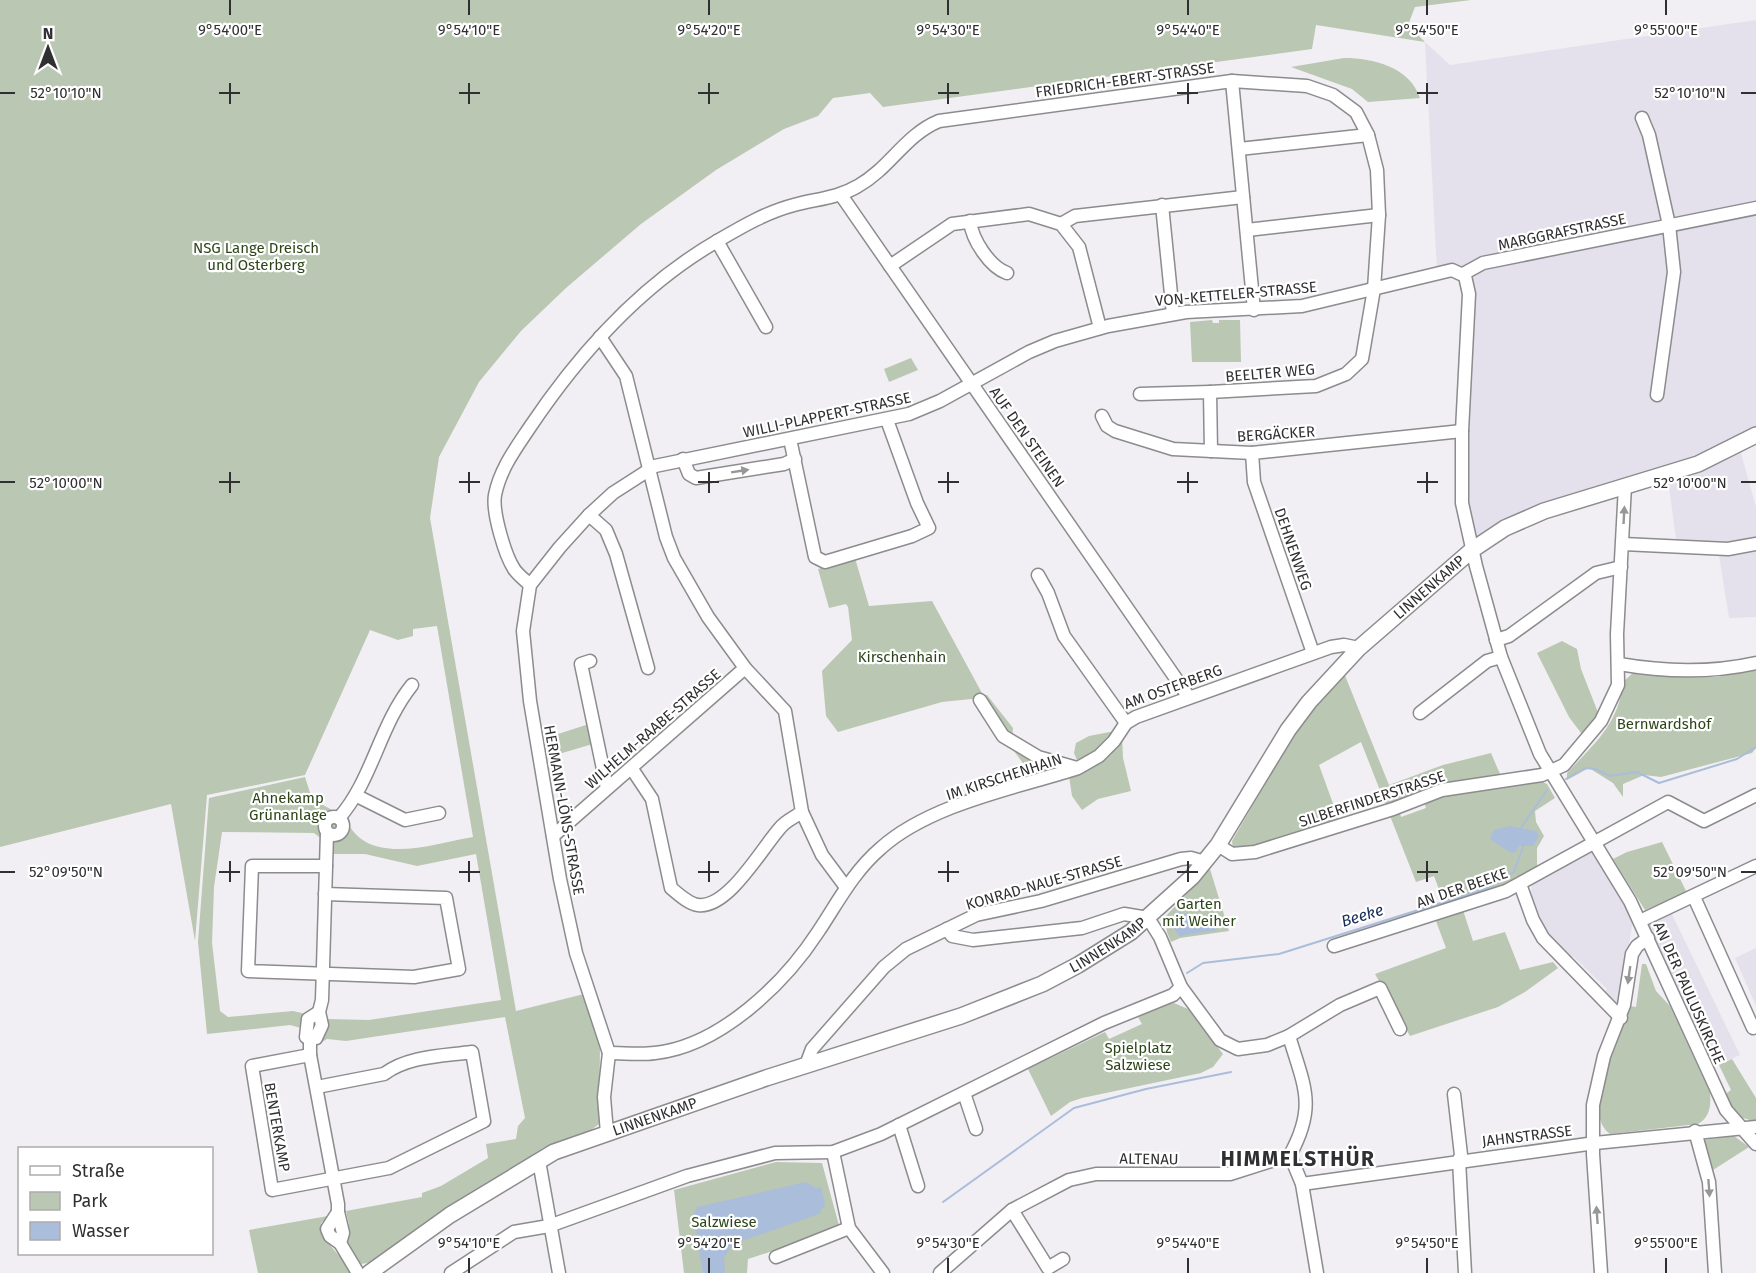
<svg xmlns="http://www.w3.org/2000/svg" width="1756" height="1273" viewBox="0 0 1756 1273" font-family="'Fira Sans',sans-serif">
  <rect width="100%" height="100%" fill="#f1eff3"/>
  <g fill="#e5e1ec">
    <path d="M1756 20V435L1739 446 1756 507V617L1729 618 1718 549 1677 546 1667 472 1475 544 1468 520 1463 271H1437L1425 42 1450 65Z"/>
    <path d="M1591 851 1617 890 1633 920 1619 1007 1603 994 1607 989 1573 956 1569 960 1549 937 1531 895 1532 881Z"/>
    <path d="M1670 910 1740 1055 1709 1069 1642 922Z"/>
    <path d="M1756 948V1006L1735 958Z"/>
  </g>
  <g fill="#bac7b2" fill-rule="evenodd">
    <path d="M0 0H1471L1415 7 1408 25 1425 42 1316 25 1312 49 883 107 870 93 833 98 818 116 784 129 716 170 641 224 566 288 521 331 479 382 439 457 430 518 516 1011 584 994 600 1048 599 1124 587 1133 543 1148 373 1262 361 1264 347 1243 349 1225 346 1211 422 1197V1193L441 1186 488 1158 486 1144 516 1139 518 1126 525 1118 505 1017 346 1041 327 1039 317 1045 304 1042 301 1028 290 1025 207 1034 198 942 209 798 305 777 312 799 334 811 344 813C361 870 432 844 473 837L437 626 413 629V636L398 640 370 630 305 775 207 795 195 941 171 804 0 847ZM222 832 314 833 323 840 330 854H365L417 866 476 854 501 1000 369 1020 327 1019 325 1011 315 1007 306 1014 293 1011 228 1017 220 1011 212 943 214 887Z"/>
    <path d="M1344 58C1373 58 1410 67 1420 98L1368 102 1352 89 1291 67Z"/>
    <path d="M1212 320 1213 323H1219V320H1240L1241 362H1192L1190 322Z"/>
    <path d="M911 358 918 370 889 382 884 369Z"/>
    <path d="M855 558 869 606 932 601 983 695H987L1013 728 1012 739 981 698 942 702 838 732 826 716 822 671 852 640 848 607 846 604 829 608 818 569Z"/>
    <path d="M1562 641 1577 649 1581 669 1599 715 1584 737 1569 717 1537 653Z"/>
    <path d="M1756 669V748L1752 753 1661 777 1644 775 1623 784V797L1613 783 1589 768 1567 780V773C1594 744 1619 724 1623 682L1634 672 1717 677Z"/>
    <path d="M1344 673 1389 785 1443 765 1491 753 1503 781 1442 790 1398 806 1401 817 1426 808 1423 799 1444 791 1543 782 1547 784 1555 798 1535 811 1536 822 1544 836 1537 848V872L1495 893 1461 904 1473 941 1505 932 1520 970 1553 962 1558 968 1525 992 1498 1007 1410 1036 1375 974 1446 948 1433 913 1443 900 1434 876 1416 882 1361 742 1319 765 1339 820 1252 850 1233 849 1232 841 1298 727Z"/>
    <path d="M592 723 596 743 559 754 555 735Z"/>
    <path d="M1115 731 1122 735 1123 758 1131 791 1098 799 1082 810 1072 796 1069 776 1079 765 1074 753 1076 743 1089 736Z"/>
    <path d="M1005 739 1072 768 1026 783 1025 766Z"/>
    <path d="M1662 842 1687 893 1645 910 1613 859 1627 852Z"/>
    <path d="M1210 869 1229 931 1180 938 1171 942 1167 932 1165 917Z"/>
    <path d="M1642 964H1646L1656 991 1670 1006 1710 1093C1711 1106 1710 1117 1698 1124L1610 1134C1579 1112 1622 1036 1629 1006L1636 1007Z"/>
    <path d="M1174 1003 1188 1009 1223 1054 1213 1067 1201 1073 1082 1098 1070 1102 1051 1116 1028 1069 1105 1032 1109 1039 1142 1024 1138 1017 1161 1005Z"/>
    <path d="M1732 1059 1756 1098V1122L1737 1116 1724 1095 1731 1090 1719 1065Z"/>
    <path d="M1734 1136 1749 1147 1713 1170 1704 1140Z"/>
    <path d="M776 1162 822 1163 840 1229 748 1259 747 1273H684L674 1190Z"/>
    <path d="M328 1216 321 1223C319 1241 344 1255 350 1273H258L249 1230Z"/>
  </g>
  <g fill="#aabddb">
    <path d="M1510 826 1536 831 1539 836 1533 846H1519L1516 852 1511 853 1490 839 1494 830Z"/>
    <path d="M1176 912C1191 913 1198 922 1213 920L1217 930 1179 936 1172 925Z"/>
    <path d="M806 1182 816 1188 821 1187 825 1204 819 1214 733 1244 724 1258 725 1273H703L693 1216 697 1207Z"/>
  </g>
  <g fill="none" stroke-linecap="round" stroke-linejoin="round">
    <g stroke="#aabddb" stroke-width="2">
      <path d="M1566 779 1585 768 1595 769 1610 776 1637 772 1659 783 1737 759 1756 747"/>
      <path d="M1520 829 1547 790"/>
      <path d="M1187 973 1203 963 1279 954 1488 888 1514 872 1523 847"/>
      <path d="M943 1202 1074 1108 1146 1089 1231 1072"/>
    </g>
    <defs>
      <g id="minor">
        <path d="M1232 81 1254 310"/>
        <path d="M1642 118 1649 135 1669 225 1674 272 1657 395"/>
        <path d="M1239 149 1368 135"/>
        <path d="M841 195 1188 696"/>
        <path d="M1162 205 1173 314"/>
        <path d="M970 221C972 240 990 267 1007 273"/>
        <path d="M1061 224 1075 216 1243 197"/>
        <path d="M1247 230 1379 215"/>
        <path d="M717 241 766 327"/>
        <path d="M890 266 952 224 1029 214 1061 224 1079 247 1100 328"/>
        <path d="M1463 274 1483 263 1756 208"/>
        <path d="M600 337 626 376 666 537 674 558 708 617 745 668 785 711 802 812 822 855 845 886"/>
        <path d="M1140 394 1210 392 1211 451"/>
        <path d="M1102 416 1107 426 1115 431 1173 449 1252 453 1462 431"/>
        <path d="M790 439 815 557 825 562 912 536 929 528 917 503 887 420"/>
        <path d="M1252 453 1254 482 1313 653"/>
        <path d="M683 459 689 474 696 478 784 464 795 459"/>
        <path d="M589 515 606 530 616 554 648 668"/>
        <path d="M1623 544 1728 549 1756 544"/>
        <path d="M1038 575 1048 593 1064 636 1126 723"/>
        <path d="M530 585C525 580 518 575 514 569 505 555 492 512 495 495 500 469 516 448 530 427 579 354 642 284 719 240 743 226 767 212 794 205 816 199 838 198 858 186 890 168 905 135 939 121L1232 81 1307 86 1333 95 1356 112 1368 135 1377 170 1379 215 1374 289 1362 359 1346 374 1316 386 1210 392"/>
        <path d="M1496 640 1509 636 1596 573 1621 567"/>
        <path d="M590 661 581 664 607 788"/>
        <path d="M1619 664C1665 672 1711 673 1756 663"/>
        <path d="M980 700 1003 736 1038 757 1077 768"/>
        <path d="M1420 713 1487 661 1501 657"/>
        <path d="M632 769 652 799 671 888C678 894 689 904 698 905 728 909 762 848 780 828 785 821 795 817 802 812"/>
        <path d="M357 796 405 820 439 813"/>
        <circle cx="334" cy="826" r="9"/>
        <path d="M339 818C373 779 379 726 412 685"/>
        <path d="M553 836 745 668"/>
        <path d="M1218 845 1232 854 1255 852 1393 809 1442 790 1542 775 1564 765 1601 721 1618 685 1617 634 1625 486"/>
        <path d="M1520 884 1533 920 1543 938 1621 1018"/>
        <path d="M325 894 446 898 459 969 414 977 248 971 252 866H326"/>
        <path d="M1694 897 1753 1028"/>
        <path d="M1640 921 1756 866"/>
        <path d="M947 929 952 936 973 940 1082 928 1124 914 1148 918 1160 937 1181 987 1220 1040 1238 1049 1267 1045 1289 1036C1304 1086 1317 1106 1290 1155L1302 1184 1317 1273"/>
        <path d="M1334 946 1506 891 1668 802 1704 821 1756 795"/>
        <path d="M319 1012 322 1000 327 833"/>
        <path d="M319 1012 322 1025 316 1038 306 1037 308 1019Z"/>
        <path d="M1289 1036 1340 1005 1380 988 1400 1029"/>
        <path d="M310 1039V1055L338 1204V1212"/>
        <path d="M609 1053C624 1053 640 1055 655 1053 720 1046 784 984 818 932 838 902 853 872 881 848 930 804 1016 788 1078 768L1099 756 1114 741 1126 723 1136 717 1331 647 1344 645 1359 648"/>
        <path d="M310 1055 252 1066 272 1190 389 1168 484 1121 472 1052C442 1056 408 1056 384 1074L317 1087"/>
        <path d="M806 1065 812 1049 884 967 906 949 976 915 1041 901 1181 859 1191 858 1205 862"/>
        <path d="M964 1093 976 1129"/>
        <path d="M1454 1094 1461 1155 1459 1160 1465 1273"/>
        <path d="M899 1125 918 1186"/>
        <path d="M1695 1131 1709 1182 1715 1273"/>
        <path d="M607 1133 604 1097 609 1053 576 953 560 879 530 701 523 631 530 585 560 547 589 515 613 493 655 466 909 414 940 401 1029 352 1055 341 1108 326 1186 312 1302 306 1452 270 1465 276 1469 294 1462 431V503L1476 566 1501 657 1540 754 1630 901 1726 1110 1756 1144"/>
        <path d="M833 1152 849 1228 883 1273"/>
        <path d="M539 1161 559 1273"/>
        <path d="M1302 1184 1595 1143 1756 1127"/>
        <path d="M1012 1210 1048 1268 1063 1259"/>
        <path d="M338 1212 343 1233 340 1243 330 1236 327 1229Z"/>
        <path d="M340 1243 358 1273"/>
        <path d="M776 1257 849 1228"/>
        <path d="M451 1273 514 1232 549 1226 687 1176 775 1153 833 1152 881 1134 1104 1023 1173 995 1181 987"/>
        <path d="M940 1273 1012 1210 1069 1180 1096 1174H1230L1290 1155"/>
        <path d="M1601 1273 1593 1154V1105L1604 1056 1624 1005 1632 954 1637 946 1648 938"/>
      </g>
      <g id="major">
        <path id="s1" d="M369 1273 450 1215 554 1152 766 1078 961 1016 1042 984 1078 965 1131 932 1192 877 1218 845 1288 730 1309 702 1359 648 1472 550 1505 528 1544 511 1698 464 1756 435"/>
      </g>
    </defs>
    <use href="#minor" stroke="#8c8b8e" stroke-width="15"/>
    <use href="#major" stroke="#8c8b8e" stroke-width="18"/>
    <use href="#minor" stroke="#fff" stroke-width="12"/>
    <use href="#major" stroke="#fff" stroke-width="15"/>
  </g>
  <defs><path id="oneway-solid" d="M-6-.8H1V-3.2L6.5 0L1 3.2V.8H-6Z" transform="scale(1.5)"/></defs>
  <g fill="#989798">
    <use href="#oneway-solid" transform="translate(740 471) rotate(-9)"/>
    <use href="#oneway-solid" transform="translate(1624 515) rotate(-87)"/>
    <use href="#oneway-solid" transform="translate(1629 975) rotate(98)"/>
    <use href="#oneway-solid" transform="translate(1709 1188) rotate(86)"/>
    <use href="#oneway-solid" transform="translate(1597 1215) rotate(-94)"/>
  </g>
  <path fill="none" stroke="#302f31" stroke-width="2" d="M230 0V15M469 0V15M709 0V15M948 0V15M1188 0V15M1427 0V15M1666 0V15M230 83V104M469 83V104M709 83V104M948 83V104M1188 83V104M1427 83V104M0 93H15M219 93H240M459 93H480M698 93H719M938 93H959M1177 93H1198M1417 93H1438M1741 93H1756M230 472V493M469 472V493M709 472V493M948 472V493M1188 472V493M1427 472V493M0 482H15M219 482H240M459 482H480M698 482H719M938 482H959M1177 482H1198M1417 482H1438M1741 482H1756M230 861V882M469 861V882M709 861V882M948 861V882M1188 861V882M1427 861V882M0 872H15M219 872H240M459 872H480M698 872H719M938 872H959M1177 872H1198M1417 872H1438M1741 872H1756M469 1258V1273M709 1258V1273M948 1258V1273M1188 1258V1273M1427 1258V1273M1666 1258V1273"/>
  <g text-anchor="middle" stroke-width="4.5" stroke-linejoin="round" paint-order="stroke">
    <g font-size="15" fill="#302f31" stroke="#fff">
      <text transform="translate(1125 80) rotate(-8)" y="5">FRIEDRICH-EBERT-STRASSE</text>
      <text transform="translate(1562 232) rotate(-12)" y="5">MARGGRAFSTRASSE</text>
      <text transform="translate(1236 294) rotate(-5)" y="5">VON-KETTELER-STRASSE</text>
      <text transform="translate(1270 373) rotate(-5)" y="5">BEELTER WEG</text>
      <text transform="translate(827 415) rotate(-12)" y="5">WILLI-PLAPPERT-STRASSE</text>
      <text transform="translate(1276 434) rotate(-4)" y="5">BERGÄCKER</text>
      <text transform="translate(1027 437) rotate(55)" y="5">AUF DEN STEINEN</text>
      <text transform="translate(1293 549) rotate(71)" y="5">DEHNENWEG</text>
      <text dy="5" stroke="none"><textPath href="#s1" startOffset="1300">LINNENKAMP</textPath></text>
      <text transform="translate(1173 687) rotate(-20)" y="5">AM OSTERBERG</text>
      <text transform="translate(653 729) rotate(-41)" y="5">WILHELM-RAABE-STRASSE</text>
      <text transform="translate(1004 777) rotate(-18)" y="5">IM KIRSCHENHAIN</text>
      <text transform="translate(1372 799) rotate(-18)" y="5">SILBERFINDERSTRASSE</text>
      <text transform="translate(564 810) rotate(80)" y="5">HERMANN-LÖNS-STRASSE</text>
      <text transform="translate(1044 883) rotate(-16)" y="5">KONRAD-NAUE-STRASSE</text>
      <text transform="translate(1462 888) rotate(-19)" y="5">AN DER BEEKE</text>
      <text dy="5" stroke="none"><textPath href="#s1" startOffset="814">LINNENKAMP</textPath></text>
      <text transform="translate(1689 993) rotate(66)" y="5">AN DER PAULUSKIRCHE</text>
      <text dy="5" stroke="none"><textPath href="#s1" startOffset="328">LINNENKAMP</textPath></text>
      <text transform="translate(277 1127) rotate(80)" y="5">BENTERKAMP</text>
      <text transform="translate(1527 1136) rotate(-7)" y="5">JAHNSTRASSE</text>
      <text transform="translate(1149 1159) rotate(1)" y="5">ALTENAU</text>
    </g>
    <g font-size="15" fill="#2d4618" stroke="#fff">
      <text x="256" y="253">NSG Lange Dreisch<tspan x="256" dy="17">und Osterberg</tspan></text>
      <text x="902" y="662">Kirschenhain</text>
      <text x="1664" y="729">Bernwardshof</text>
      <text x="288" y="803">Ahnekamp<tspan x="288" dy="17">Grünanlage</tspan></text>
      <text x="1199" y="909">Garten<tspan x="1199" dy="17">mit Weiher</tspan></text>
      <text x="1138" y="1053">Spielplatz<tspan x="1138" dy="17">Salzwiese</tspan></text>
      <text x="724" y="1227">Salzwiese</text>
    </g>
    <g font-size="16" font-style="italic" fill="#182e56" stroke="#fff">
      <text transform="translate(1362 915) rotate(-17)" y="6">Beeke</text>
    </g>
    <g font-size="21" font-weight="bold" letter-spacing="1.5" fill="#302f31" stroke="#fff">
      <text x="1298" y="1166">HIMMELSTHÜR</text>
    </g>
  </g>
  <g font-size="15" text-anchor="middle" fill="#302f31" stroke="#fff" stroke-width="4.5" stroke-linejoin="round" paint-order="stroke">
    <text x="230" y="35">9°54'00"E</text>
    <text x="469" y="35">9°54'10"E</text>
    <text x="709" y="35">9°54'20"E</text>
    <text x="948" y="35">9°54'30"E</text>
    <text x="1188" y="35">9°54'40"E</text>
    <text x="1427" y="35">9°54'50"E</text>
    <text x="1666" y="35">9°55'00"E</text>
    <text x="66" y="98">52°10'10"N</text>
    <text x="1690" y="98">52°10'10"N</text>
    <text x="66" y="488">52°10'00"N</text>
    <text x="1690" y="488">52°10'00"N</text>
    <text x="66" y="877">52°09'50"N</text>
    <text x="1690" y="877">52°09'50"N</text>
    <text x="469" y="1248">9°54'10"E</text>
    <text x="709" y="1248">9°54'20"E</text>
    <text x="948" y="1248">9°54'30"E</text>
    <text x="1188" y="1248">9°54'40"E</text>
    <text x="1427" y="1248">9°54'50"E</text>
    <text x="1666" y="1248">9°55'00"E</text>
  </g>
  <rect x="18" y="1147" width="195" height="108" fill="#ffffff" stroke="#acacad" stroke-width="1.5"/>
  <rect x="30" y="1166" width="30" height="9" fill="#ffffff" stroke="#acacad" stroke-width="1.5"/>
  <text x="72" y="1177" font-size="18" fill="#302f31">Straße</text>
  <rect x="30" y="1192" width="30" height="18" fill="#bac7b2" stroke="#acacad" stroke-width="1.5"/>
  <text x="72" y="1207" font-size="18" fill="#302f31">Park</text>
  <rect x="30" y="1222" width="30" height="18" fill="#aabddb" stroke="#acacad" stroke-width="1.5"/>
  <text x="72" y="1237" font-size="18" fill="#302f31">Wasser</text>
  <g transform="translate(48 48)" stroke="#ffffff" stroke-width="4.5" paint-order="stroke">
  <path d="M0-4.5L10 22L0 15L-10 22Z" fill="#302f31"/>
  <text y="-9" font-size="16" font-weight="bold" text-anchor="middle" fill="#302f31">N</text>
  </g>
</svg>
